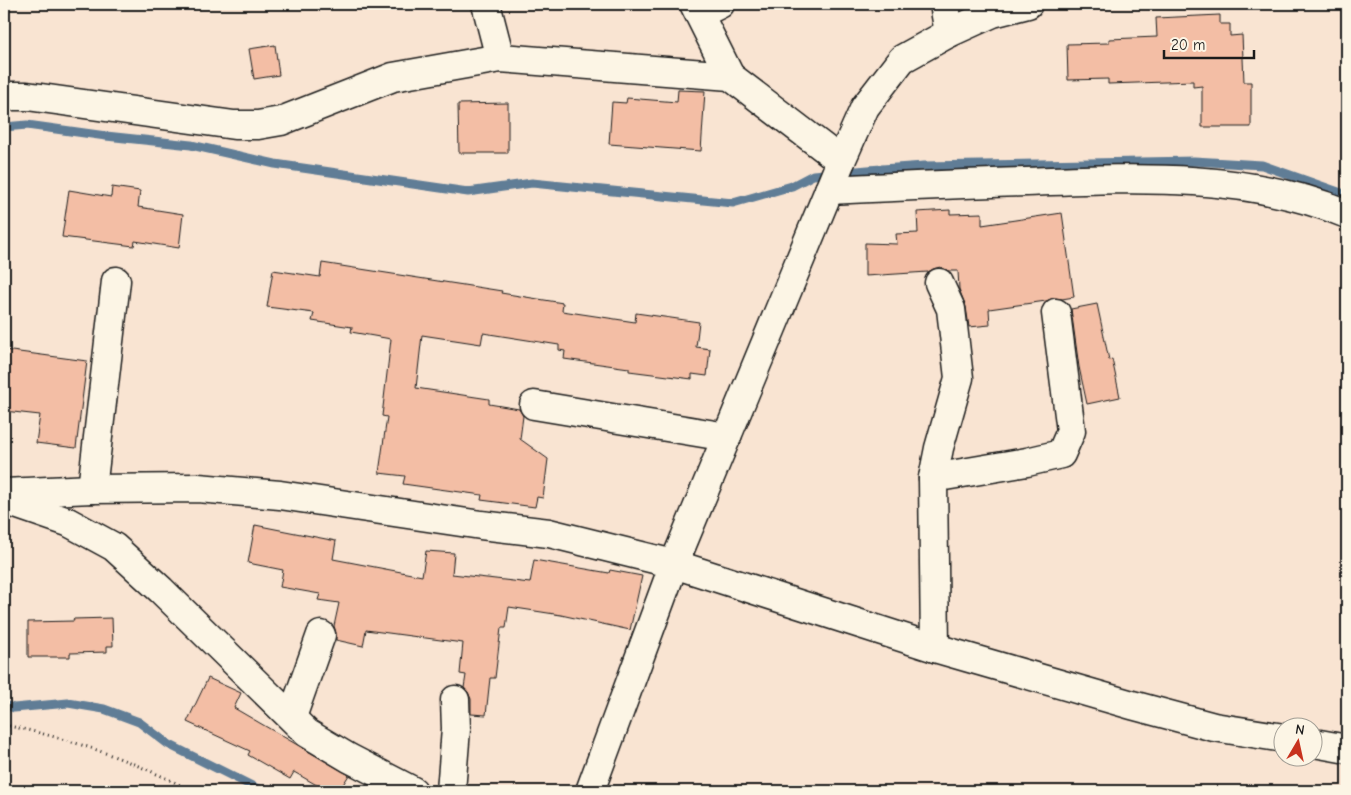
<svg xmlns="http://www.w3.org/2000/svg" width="1351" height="795" viewBox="0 0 1351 795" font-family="'Comic Neue',sans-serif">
  <rect width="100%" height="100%" fill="#f9e4d2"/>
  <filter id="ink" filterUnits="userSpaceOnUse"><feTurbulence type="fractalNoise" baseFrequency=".02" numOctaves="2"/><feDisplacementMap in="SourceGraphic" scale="10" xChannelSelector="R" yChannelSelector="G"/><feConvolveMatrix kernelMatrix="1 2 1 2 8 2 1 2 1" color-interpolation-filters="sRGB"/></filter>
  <g filter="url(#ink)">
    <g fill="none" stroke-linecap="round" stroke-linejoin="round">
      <g stroke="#607d96" stroke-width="9">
        <path d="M4 127 27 125 106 136 191 145 275 164 468 192 532 183 733 203 792 186 813 175 868 170 924 166 1194 161 1262 165 1347 195"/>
        <path d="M4 705 14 708 68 703 104 709 139 722 168 744 262 791"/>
      </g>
    </g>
    <g fill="#f3bea5" stroke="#1c1c1c">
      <path d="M1220 15V24H1230V36L1242 35 1244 82H1251V127H1202V86L1193 87V81L1108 84V79L1068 80 1067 44 1109 43V39L1157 37 1156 18Z"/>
      <path d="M275 45 279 75 254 79 249 49Z"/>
      <path d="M678 90 705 91 701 151 609 144 612 102 626 103 627 98 677 102Z"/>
      <path d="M508 103V153H459L458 104Z"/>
      <path d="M112 187 140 191 138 207 183 214 179 248 135 241 134 246 62 237 69 190 111 197Z"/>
      <path d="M950 210V214L982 213V225L1062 213 1074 297 1062 299 1054 298 1046 301 989 309 990 325 969 327 966 307 959 289 958 271H949L940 267 933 269 928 272 865 276V243L897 244 896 234 918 233 917 212Z"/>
      <path d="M322 263 502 291 501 293 563 303 562 311 635 322 636 313 699 322 696 347 710 349 707 376 692 374V379L629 371V368L564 359 565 351 559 350V345L483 333 481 344 422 335 416 388 489 399V404L519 409 523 416 520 439 548 459 543 498 537 497 535 507 481 500 482 495 403 484 405 476 379 473 387 417 382 416 391 339 351 332 352 327 312 321 314 313 267 307 273 270 320 277Z"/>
      <path d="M1097 304 1109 360 1112 359 1120 397 1087 404 1079 367 1071 309Z"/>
      <path d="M4 350 87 361 76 448 36 443 40 415 4 411Z"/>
      <path d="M255 525 336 541 333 559 422 576 426 551 454 553 452 574 530 583 534 560 609 573 610 570 642 576 630 630 561 615 509 607 506 628H501L495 678H490L486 715 471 714V699L468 692 464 688 466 675 460 674 463 643 366 630 363 646 336 640V633L334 626 339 603 318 600 320 594 280 587 283 570 248 563Z"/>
      <path d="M112 618 113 646H107V652L70 653V657H28V622L74 621 73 619Z"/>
      <path d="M208 678 241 693 234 708 349 775 339 791H327L294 772 290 779 248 755 250 751 187 722Z"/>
    </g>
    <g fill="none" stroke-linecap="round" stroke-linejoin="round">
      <defs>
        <g id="minor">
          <path d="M486 4 500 58"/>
          <path d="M694 4 730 76"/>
          <path d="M944 4 949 33"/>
          <path d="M700 14 720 4"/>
          <path d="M4 96H27L234 125H258L281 121 393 77 500 58 730 76 841 161"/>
          <path d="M829 190C894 187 960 184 1026 182 1133 178 1246 172 1347 214"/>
          <path d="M534 405 727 437"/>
          <path d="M933 478 1027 462 1061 454 1071 431 1056 313"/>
          <path d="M92 489 116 281"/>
          <path d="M4 493 92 489 198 488 280 495 481 525 549 533 674 564 935 648 1132 705 1214 727 1284 738"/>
          <path d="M4 500 68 522 114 547 161 590 307 733 349 758 413 791"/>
          <path d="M935 648 933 478 939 448 959 378 951 309 939 283"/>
          <path d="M292 717 321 635"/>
          <path d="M1314 743 1347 749"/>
          <path d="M451 791 456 729 455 700"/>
          <path d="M590 791 674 564 841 161 865 107 902 59 949 33 993 13 1028 4"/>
        </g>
      </defs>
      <use href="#minor" stroke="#1c1c1c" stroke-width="31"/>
      <path stroke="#1c1c1c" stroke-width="3" stroke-dasharray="1 4" stroke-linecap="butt" d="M4 725C70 738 132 760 192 791"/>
      <use href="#minor" stroke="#fcf5e5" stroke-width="28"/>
    </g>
  </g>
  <rect width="1351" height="795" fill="none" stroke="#fcf5e5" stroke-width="20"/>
  <rect x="10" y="10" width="1331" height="775" fill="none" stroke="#1c1c1c" stroke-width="2" filter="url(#ink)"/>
  <g transform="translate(1298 742) rotate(9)"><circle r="24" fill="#fcf5e5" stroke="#a29e95"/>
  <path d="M0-4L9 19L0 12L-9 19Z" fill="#c8321e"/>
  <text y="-8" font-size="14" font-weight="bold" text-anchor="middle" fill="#1c1c1c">N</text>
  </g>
  <path d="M1164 50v8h90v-8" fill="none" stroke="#1c1c1c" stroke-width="2.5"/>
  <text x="1171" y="50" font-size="15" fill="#1c1c1c" stroke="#fcf5e5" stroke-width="4" paint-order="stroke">20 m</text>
</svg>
